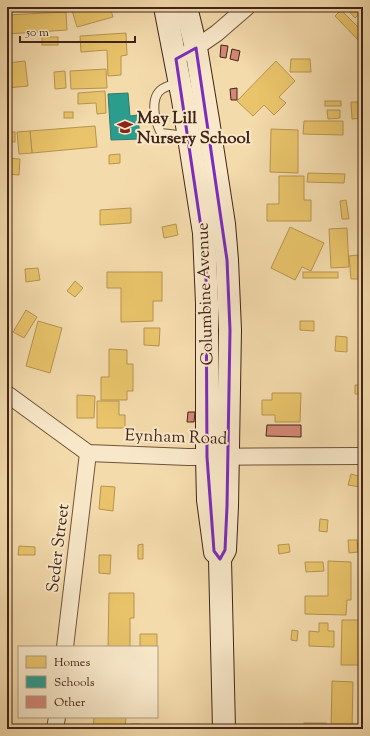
<svg xmlns="http://www.w3.org/2000/svg" width="370" height="736" viewBox="0 0 370 736" font-family="'Sorts Mill Goudy',serif">
  <rect width="100%" height="100%" fill="#f4dbac"/>
  <filter id="stains"><feTurbulence type="fractalNoise" baseFrequency=".005" numOctaves="4"/><feColorMatrix values="0 0 0 0 .2 0 0 0 0 .09 0 0 0 0 .02 0 0 0 .5 -.17"/></filter>
  <radialGradient id="worn" r=".72"><stop offset=".6" stop-color="#630" stop-opacity="0"/><stop offset="1" stop-color="#630" stop-opacity=".3"/></radialGradient>
  <g fill="#e9c46a" stroke="#b79451">
    <path d="M71 7H110L113 17 77 27Z"/>
    <path d="M345 7H363V10L355 18Z"/>
    <path d="M341 10 363 32V41L361 43 335 16Z"/>
    <path d="M66 12 67 30 7 34V15Z"/>
    <path d="M126 33 127 55 121 56V75L108 76 107 50 81 52 80 36Z"/>
    <rect x="42" y="37" width="16" height="8"/>
    <path d="M291 59H310L311 72H290Z"/>
    <path d="M25 61 28 86 7 88V63Z"/>
    <path d="M276 61 295 81 279 97 286 103 274 115 264 105 253 116 237 101Z"/>
    <path d="M106 69 107 88 71 89 70 71Z"/>
    <path d="M65 71 66 88 55 89 54 72Z"/>
    <path d="M105 91 106 113 97 114 96 103 78 104V93Z"/>
    <rect x="325" y="101" width="16" height="5"/>
    <path d="M351 102H363V118L352 119Z"/>
    <path d="M327 110H340V118L328 119Z"/>
    <rect x="64" y="112" width="9" height="6"/>
    <path d="M304 121H343V135L303 134Z"/>
    <path d="M95 126 97 147 32 153 30 131Z"/>
    <path d="M271 129 298 130V173L270 172Z"/>
    <path d="M30 131 32 153 19 154 17 132Z"/>
    <rect x="7" y="132" width="8" height="10"/>
    <path d="M120 154V163L109 164V155Z"/>
    <path d="M7 158 20 159 19 175 7 174Z"/>
    <path d="M308 173 345 174 344 183 307 182Z"/>
    <path d="M279 176H304V200H311V221H267V204H279Z"/>
    <path d="M346 200 349 219H342L340 201Z"/>
    <path d="M131 208V223L100 225V210Z"/>
    <path d="M176 224 178 235 164 238 162 227Z"/>
    <path d="M290 227 324 243 311 271 302 267 295 280 271 268Z"/>
    <path d="M347 228 349 267 331 268 329 229Z"/>
    <path d="M358 255 360 279H351L349 256Z"/>
    <path d="M38 268 40 280 26 282 25 269Z"/>
    <path d="M107 272H162V301H153V321L121 322V288H107Z"/>
    <rect x="303" y="272" width="35" height="6"/>
    <path d="M363 278V299H362L360 279Z"/>
    <path d="M75 281 83 288 75 297 67 291Z"/>
    <path d="M26 310 37 317 24 338 13 332Z"/>
    <path d="M38 321 62 328 50 373 26 366Z"/>
    <path d="M300 321H314V331L300 330Z"/>
    <path d="M144 328H160L159 346 144 345Z"/>
    <path d="M336 336 347 337V352L335 351Z"/>
    <path d="M109 349 127 350V364H133V391H127V400H101V377H109Z"/>
    <path d="M363 376V394H355V385H362Z"/>
    <path d="M272 393H301L300 422H275V415H262V400H272Z"/>
    <path d="M77 395 95 396 94 418H77Z"/>
    <path d="M97 401H119V415H125V428H97Z"/>
    <path d="M351 474 362 477 360 487 348 485Z"/>
    <path d="M101 486 115 487 113 511 99 509Z"/>
    <path d="M320 519 328 520 327 532 319 531Z"/>
    <path d="M348 540H357L358 552 349 553Z"/>
    <path d="M143 544V559H138V545Z"/>
    <path d="M289 544 290 552 279 554 278 545Z"/>
    <path d="M19 546 35 547V555H18Z"/>
    <path d="M99 555H111L110 574 99 573Z"/>
    <path d="M328 561 351 562V600H347L346 615 305 614V596H328Z"/>
    <path d="M305 562H323L324 571 306 572Z"/>
    <path d="M109 593H134V618H130V647H108Z"/>
    <path d="M342 620H363V665H341Z"/>
    <path d="M319 623H328V631H334V647L309 646V631L319 632Z"/>
    <path d="M292 630 298 631 297 641 291 640Z"/>
    <path d="M140 634H157V664V647H140Z"/>
    <path d="M332 681 353 682 352 729H331Z"/>
    <path d="M94 717H126L125 729H93Z"/>
    <rect x="304" y="723" width="22" height="6"/>
    <rect x="131" y="724" width="9" height="5"/>
  </g>
  <path fill="#2a9d8f" stroke="#31796b" d="M128 93 130 116 138 115 140 139 111 140 108 94Z"/>
  <g fill="#d58877" stroke="#412418">
    <path d="M221 45 228 46 226 58 220 57Z"/>
    <path d="M232 49 240 51 238 61 230 59Z"/>
    <path d="M237 88V100H231L230 89Z"/>
    <path d="M188 412H195L194 422H187Z"/>
    <path d="M267 425H301V437L266 436Z"/>
  </g>
  <g fill="none" stroke-linecap="round" stroke-linejoin="round">
    <defs>
      <path id="service" d="M180 83C174 84 167 86 162 89 149 98 155 122 161 133L178 135 188 133"/>
      <g id="minor">
        <path d="M188 53 217 33 247 7"/>
        <path d="M7 394 88 453 188 457 363 456"/>
        <path d="M65 647 88 453"/>
        <path d="M55 729 57 717"/>
      </g>
      <g id="secondary">
        <path d="M165 7 183 100 204 233 207 303V457L208 500 215 552"/>
        <path d="M186 7 196 48 208 120 224 224 227 260 230 330 227 506 225 550 220 559 224 729"/>
      </g>
    </defs>
    <use href="#service" stroke="#6e523d" stroke-width="10"/>
    <use href="#minor" stroke="#6e523d" stroke-width="18"/>
    <use href="#secondary" stroke="#412418" stroke-width="24"/>
    <use href="#service" stroke="#f8e8c9" stroke-width="8"/>
    <use href="#minor" stroke="#f8e8c9" stroke-width="16"/>
    <use href="#secondary" stroke="#f8e8c9" stroke-width="22"/>
  </g>
  <path fill="none" stroke="#7b2cbf" stroke-width="3" stroke-linejoin="round" d="M196 48 227 260 230 330 227 506 225 550 220 559 214 551 207 457 206 261 176 59Z"/>
  <defs>
    <symbol id="school-bare" viewBox="-9 -9 18 18"><path d="M0-5L7-2L0 1L-7-2ZM-4 1L0 2.5L4 1V4Q0 6-4 4Z" fill="#8f2418" stroke="#f8e8c9" stroke-width="2.5" paint-order="stroke"/></symbol>
  </defs>
  <g fill-rule="evenodd">
    <use href="#school-bare" x="114" y="116" width="22" height="22"/>
  </g>
  <g text-anchor="middle" stroke-width="4" stroke-linejoin="round" paint-order="stroke">
    <g font-size="17" font-weight="bold" fill="#412418" stroke="#f8e8c9" text-anchor="start">
      <text x="137" y="123">May Lill<tspan x="137" dy="20">Nursery School</tspan></text>
    </g>
    <g font-size="17" fill="#412418" stroke="#f8e8c9">
      <text transform="translate(204 294) rotate(-92)" y="6">Columbine Avenue</text>
      <text transform="translate(176 436) rotate(2)" y="6">Eynham Road</text>
      <text transform="translate(57 548) rotate(-83)" y="6">Seder Street</text>
    </g>
  </g>
  <rect width="370" height="736" fill="none" stroke="#f4dbac" stroke-width="24"/>
  <rect x="8" y="8" width="354" height="720" fill="none" stroke="#412418" stroke-width="2"/>
  <rect x="12" y="12" width="346" height="712" fill="none" stroke="#412418"/>
  <rect x="18" y="646" width="140" height="72" fill="#f8e8c9" stroke="#af9a82"/>
  <rect x="26" y="656" width="20" height="12" fill="#e9c46a" stroke="#af9a82"/>
  <text x="54" y="666" font-size="12" fill="#412418">Homes</text>
  <rect x="26" y="676" width="20" height="12" fill="#2a9d8f" stroke="#af9a82"/>
  <text x="54" y="686" font-size="12" fill="#412418">Schools</text>
  <rect x="26" y="696" width="20" height="12" fill="#d58877" stroke="#af9a82"/>
  <text x="54" y="706" font-size="12" fill="#412418">Other</text>
  <path d="M20 36v6h115v-6" fill="none" stroke="#412418" stroke-width="2"/>
  <text x="26" y="36" font-size="12" fill="#412418" stroke="#f8e8c9" stroke-width="3" paint-order="stroke">50 m</text>
  <rect width="100%" height="100%" filter="url(#stains)"/>
  <rect width="100%" height="100%" fill="url(#worn)"/>
</svg>
